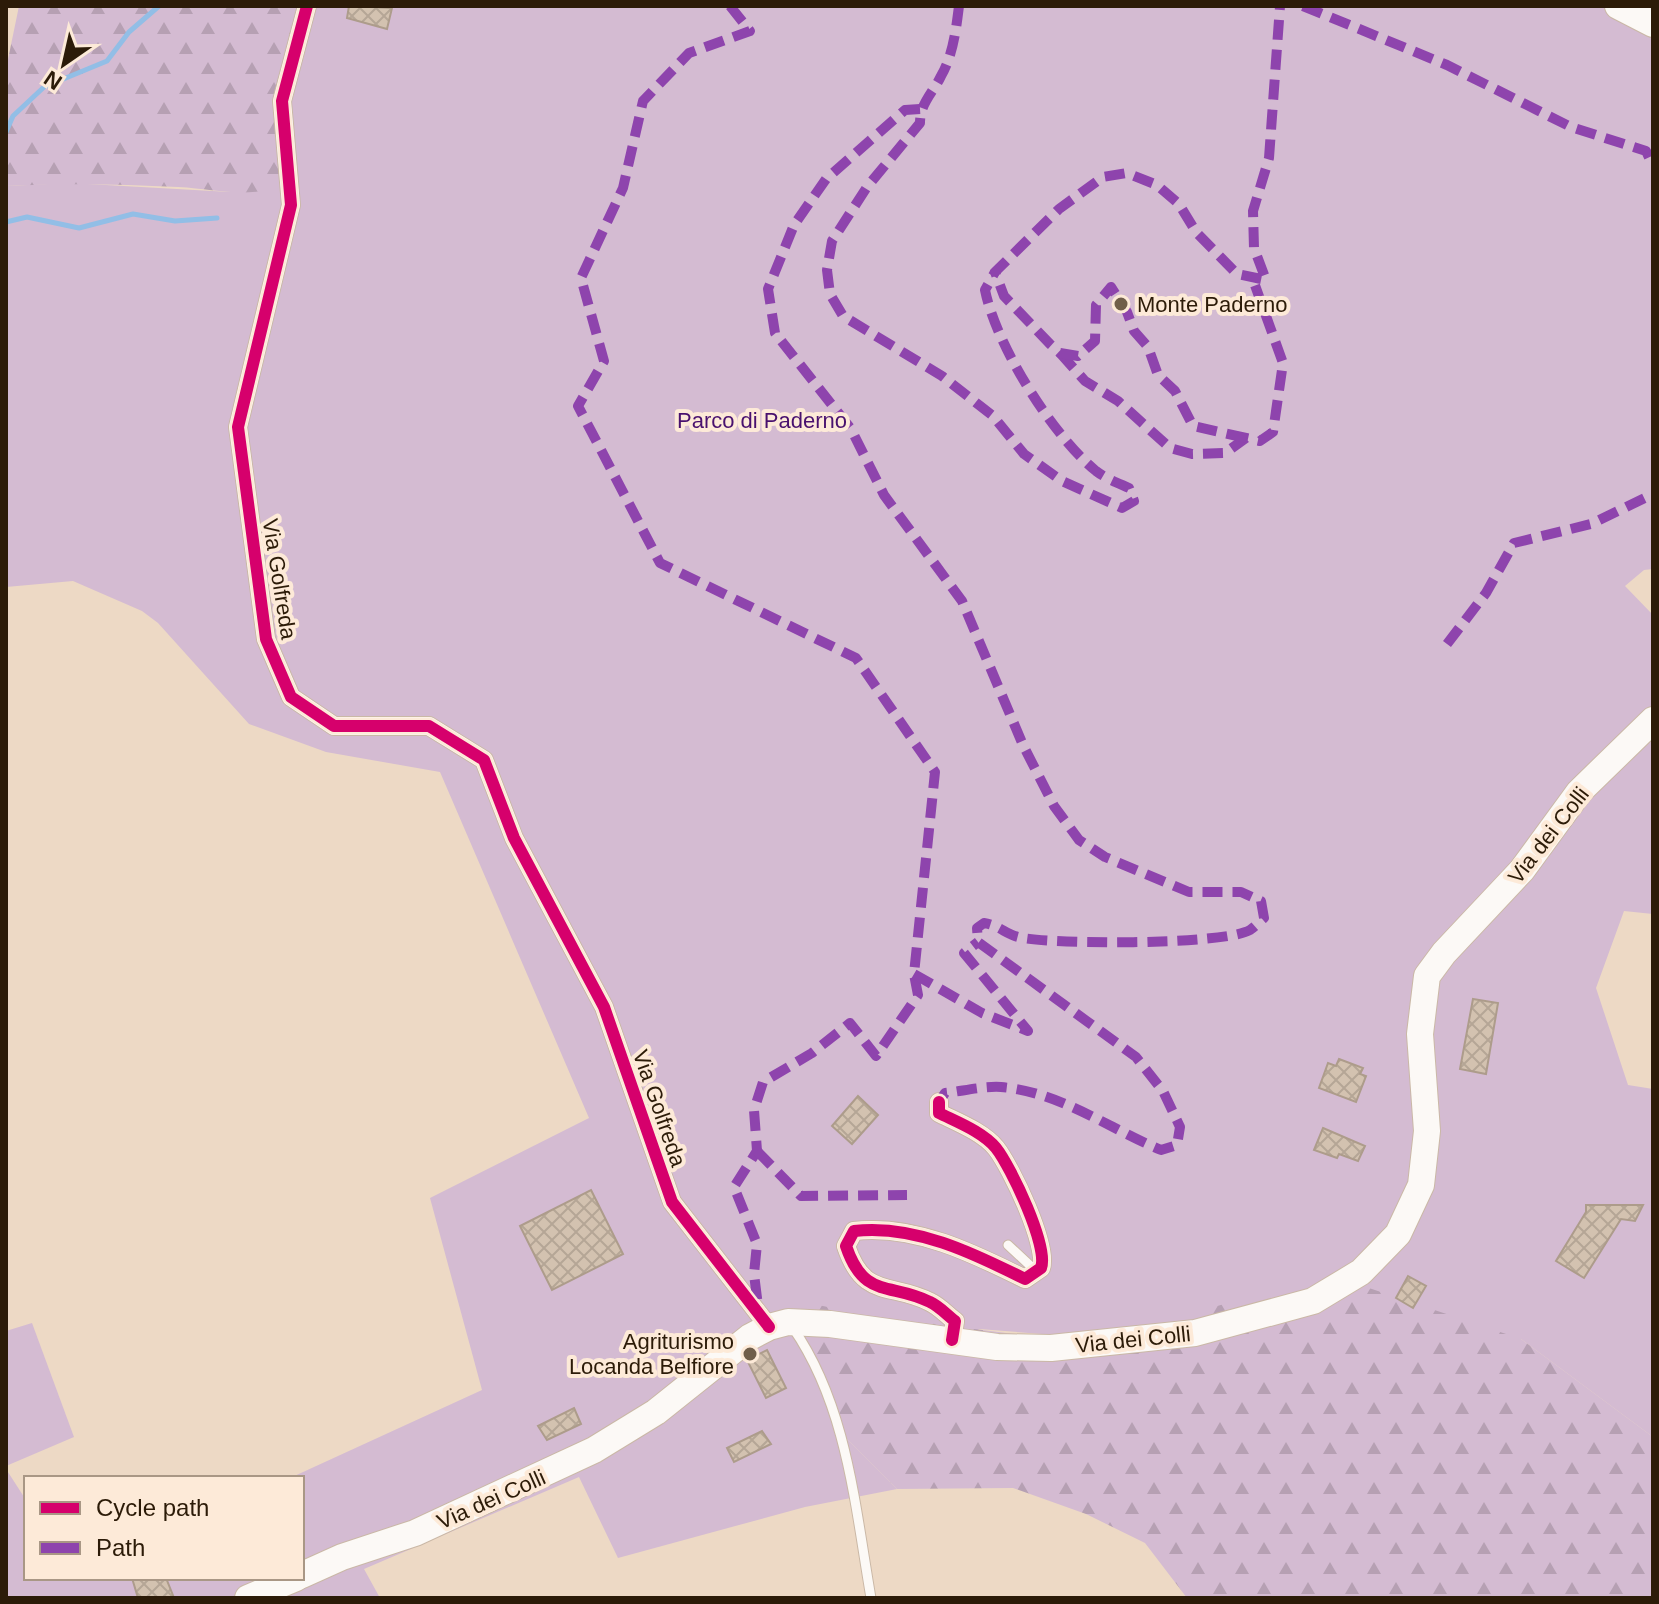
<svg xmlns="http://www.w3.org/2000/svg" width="1659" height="1604" viewBox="0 0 1659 1604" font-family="Arial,sans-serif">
  <defs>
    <pattern id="forest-firs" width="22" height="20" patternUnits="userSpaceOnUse" patternTransform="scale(2)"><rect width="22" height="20" fill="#d4bbd2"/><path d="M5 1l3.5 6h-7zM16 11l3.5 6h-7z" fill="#b6a0b3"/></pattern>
    <pattern id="building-cross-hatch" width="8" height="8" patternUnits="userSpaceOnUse" patternTransform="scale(2)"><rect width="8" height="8" fill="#d3c2b0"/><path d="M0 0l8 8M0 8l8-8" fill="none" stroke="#b5a696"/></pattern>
  </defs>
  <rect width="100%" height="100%" fill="#edd9c5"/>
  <g fill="#d4bbd2">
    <path d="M306 6H1653V569L1644 570 1625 586 1653 615V914L1624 911 1596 988 1628 1085 1653 1089V1437L1521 1339 1151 1326 1093 1338 979 1329 835 1427 897 1489 805 1507 618 1558 579 1477 364 1569 380 1598H6V1469L26 1500V1578H302V1478H290L482 1390 430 1198 589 1118 440 772 326 752 249 724 158 623 142 611 73 581 6 587V186L70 183 230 192 278 112Z"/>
    <path d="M32 1323 74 1437 6 1466V1331Z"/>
  </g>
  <g fill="url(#forest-firs)">
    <path d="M19 6H306L290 44 281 186C244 199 217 189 178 187 120 184 64 183 6 186V69Z"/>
    <path d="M1357 1284 1521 1339 1653 1437V1598H1187L1145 1543 1086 1514 1013 1488 897 1489 835 1427 794 1300 871 1316 1029 1336 1093 1338 1151 1326 1224 1304Z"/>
  </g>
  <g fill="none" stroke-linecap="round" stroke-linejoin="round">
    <g stroke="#92bee6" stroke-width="5">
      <path d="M6 132 13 116 44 87 107 61 129 32 159 6"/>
      <path d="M6 222 27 217 79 228 133 214 175 221 217 218"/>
    </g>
  </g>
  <g fill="url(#building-cross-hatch)" stroke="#ad9c8b" stroke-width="2">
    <path d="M349 6 392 8 387 29 347 18Z"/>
    <path d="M1473 999 1498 1003 1486 1074 1460 1069Z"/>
    <path d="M1339 1059 1363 1068 1360 1074 1366 1076 1356 1102 1319 1088 1328 1063 1336 1066Z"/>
    <path d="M858 1096 878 1115 852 1144 832 1126Z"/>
    <path d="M1323 1128 1365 1146 1358 1161 1339 1154 1337 1158 1314 1150Z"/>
    <path d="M591 1190 623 1254 552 1290 520 1226Z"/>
    <path d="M1586 1205H1643L1635 1221 1621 1219 1584 1278 1556 1261 1586 1212Z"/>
    <path d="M1408 1276 1426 1286 1413 1308 1396 1298Z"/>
    <path d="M767 1350 786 1388 766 1398 747 1360Z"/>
    <path d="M574 1408 581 1424 547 1440 538 1426Z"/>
    <path d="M762 1431 771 1444 734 1462 727 1448Z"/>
    <path d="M132 1578H166L174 1598H138Z"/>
  </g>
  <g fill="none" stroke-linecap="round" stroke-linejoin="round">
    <defs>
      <g id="lane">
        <path d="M1008 1245 1037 1272"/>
        <path d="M793 1328C847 1406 855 1506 871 1598"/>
      </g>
      <g id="street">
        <path d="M307 6 282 101 291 205 238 427 266 639 291 697 334 726H429L484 760 514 838 604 1007 672 1202 769 1327"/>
        <path d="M939 1102V1113C957 1122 983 1132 996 1148 1011 1167 1049 1247 1041 1268L1025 1279C973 1253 914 1224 854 1231L846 1246C864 1300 891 1282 930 1302 939 1306 947 1315 955 1321L952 1340"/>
      </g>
      <g id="secondary">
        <path d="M1618 6 1653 24"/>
        <path d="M302 1575 342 1557 415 1533 594 1450 656 1412 750 1337 769 1327 788 1322 830 1324 997 1347 1051 1348 1195 1333 1313 1301 1361 1272 1398 1234 1421 1185 1427 1131 1420 1034 1427 976 1444 953 1522 870 1579 792 1653 720"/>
        <path d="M248 1598 296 1578"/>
      </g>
    </defs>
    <use href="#lane" stroke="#cab8a6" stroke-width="11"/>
    <use href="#street" stroke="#cab8a6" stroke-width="20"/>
    <use href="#secondary" stroke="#cab8a6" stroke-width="28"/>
    <use href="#lane" stroke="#fcf9f6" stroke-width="9"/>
    <use href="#street" stroke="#fcf9f6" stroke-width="18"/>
    <use href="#secondary" stroke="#fcf9f6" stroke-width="26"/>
    <g stroke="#8e44ad" stroke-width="10" stroke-dasharray="20 10" stroke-linecap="butt">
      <path d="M730 6 750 31 689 53 643 101 623 188 581 278 604 361 578 406 660 563 856 658 935 772 914 974 918 995 876 1056 850 1023 812 1053 763 1082 754 1110 757 1151 734 1187 757 1244 754 1274 758 1306"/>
      <path d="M959 6C956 30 953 55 941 76 933 93 920 103 920 123L867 187 832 241 827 270 830 294 843 316 942 376 993 416 1024 454 1062 481 1122 508 1134 501 1129 488C1118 483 1105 478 1096 471 1052 435 996 345 985 290L995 272"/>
      <path d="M1303 6 1447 65 1571 127 1646 151 1653 166"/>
      <path d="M920 109 905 110 826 179 794 225 768 289 775 333 851 429 884 495 962 601 1023 745 1054 806 1079 840 1105 857 1189 892H1241L1261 901 1264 918C1260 921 1255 927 1250 930 1224 945 1051 945 1018 937 1006 934 998 925 984 923L977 928 978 942 1136 1057 1163 1091 1180 1127 1177 1145 1161 1150C1108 1128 1060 1092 1001 1087 983 1086 963 1091 945 1093L939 1102"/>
      <path d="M1060 353 1085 381 1118 401 1170 448 1192 454 1225 453 1246 438 1260 441 1273 432 1283 363 1252 277"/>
      <path d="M1246 438 1193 426 1175 391 1158 375 1148 347 1134 331 1127 312 1111 287 1096 305 1095 341 1078 356 1060 353 1050 344 1004 296 995 272 1059 209 1103 177 1127 173 1157 185 1179 204 1196 232 1237 274 1266 280 1254 248 1253 211 1269 158 1280 6"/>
      <path d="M1447 644 1486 593 1514 543 1591 524 1653 494"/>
      <path d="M914 974 982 1013 1028 1031 964 953 978 942"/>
      <path d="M757 1151 801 1196 907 1195"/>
    </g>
    <defs>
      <g id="cycleway">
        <path d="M307 6 282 101 291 205 238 427 266 639 291 697 334 726H429L484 760 514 838 604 1007 672 1202 769 1327"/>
        <path d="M939 1102V1113C957 1122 983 1132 996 1148 1011 1167 1049 1247 1041 1268L1025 1279C973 1253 914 1224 854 1231L846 1246C864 1300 891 1282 930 1302 939 1306 947 1315 955 1321L952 1340"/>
      </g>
    </defs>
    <use href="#cycleway" stroke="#fdead8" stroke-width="17"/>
    <use href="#cycleway" stroke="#d6006c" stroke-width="12"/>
  </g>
  <g fill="#705e4a" stroke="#fdead8" stroke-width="3">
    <circle cx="1121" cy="304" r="8"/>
    <circle cx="750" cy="1354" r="8"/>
  </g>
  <g text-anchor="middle" stroke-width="8" stroke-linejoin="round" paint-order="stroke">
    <g font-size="22" fill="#2c1b08" stroke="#fdead8" text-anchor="start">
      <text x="1137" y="312">Monte Paderno</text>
      <text x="734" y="1349" text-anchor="end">Agriturismo<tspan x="734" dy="25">Locanda Belfiore</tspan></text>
    </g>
    <g font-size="22" fill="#49116e" stroke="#fdead8">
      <text x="762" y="428">Parco di Paderno</text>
    </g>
    <g font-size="22" fill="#2c1b08" stroke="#fdead8">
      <text transform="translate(280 579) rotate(81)" y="8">Via Golfreda</text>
      <text transform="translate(1548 835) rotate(-52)" y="8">Via dei Colli</text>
      <text transform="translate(660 1108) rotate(71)" y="8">Via Golfreda</text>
      <text transform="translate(1133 1339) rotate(-6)" y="8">Via dei Colli</text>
      <text transform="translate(491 1499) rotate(-24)" y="8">Via dei Colli</text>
    </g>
  </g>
  <rect width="1659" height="1604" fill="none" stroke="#2c1b08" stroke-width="16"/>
  <rect x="24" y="1476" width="280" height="104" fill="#fdead8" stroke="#a99785" stroke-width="2"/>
  <rect x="40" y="1502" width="40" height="12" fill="#d6006c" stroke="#a99785" stroke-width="2"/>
  <text x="96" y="1516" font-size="24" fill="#2c1b08">Cycle path</text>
  <rect x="40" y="1542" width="40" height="12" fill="#8e44ad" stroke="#a99785" stroke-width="2"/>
  <text x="96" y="1556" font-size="24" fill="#2c1b08">Path</text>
  <g transform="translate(64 64) rotate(214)" stroke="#fdead8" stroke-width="6" paint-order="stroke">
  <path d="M0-6L14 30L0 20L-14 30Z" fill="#2c1b08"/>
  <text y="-12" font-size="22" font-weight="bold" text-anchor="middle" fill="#2c1b08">N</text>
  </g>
</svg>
